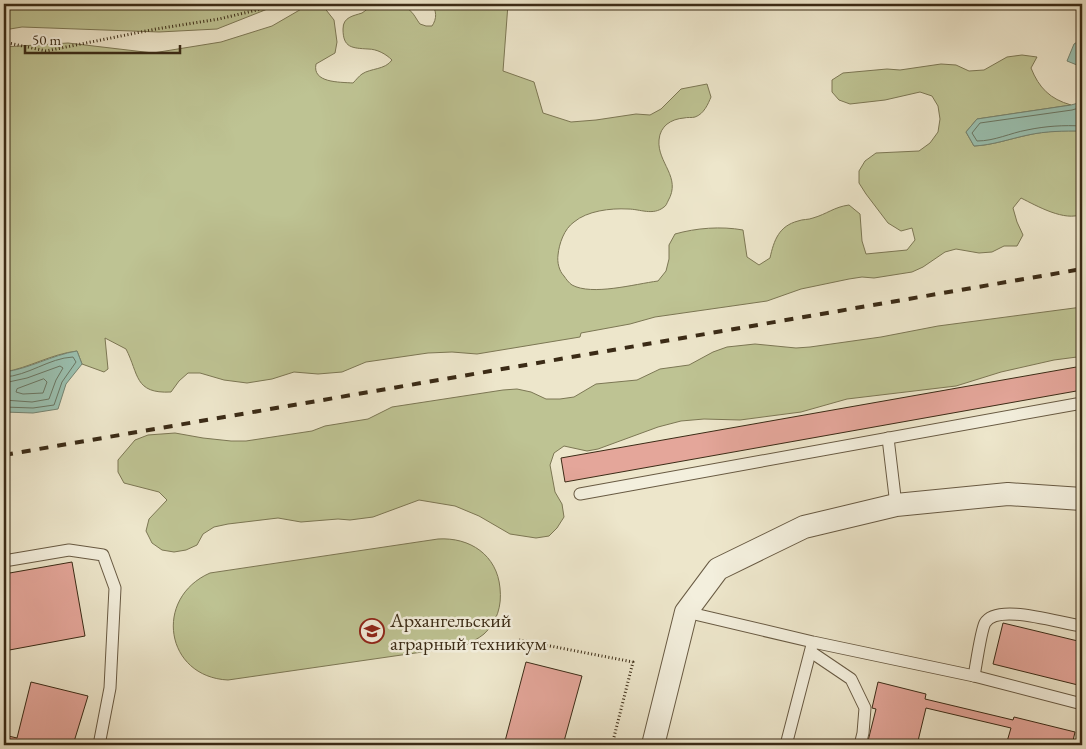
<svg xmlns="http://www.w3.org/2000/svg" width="1086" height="749" viewBox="0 0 1086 749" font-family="'EB Garamond',serif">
  <rect width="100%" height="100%" fill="#ede6cb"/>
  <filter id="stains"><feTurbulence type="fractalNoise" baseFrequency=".004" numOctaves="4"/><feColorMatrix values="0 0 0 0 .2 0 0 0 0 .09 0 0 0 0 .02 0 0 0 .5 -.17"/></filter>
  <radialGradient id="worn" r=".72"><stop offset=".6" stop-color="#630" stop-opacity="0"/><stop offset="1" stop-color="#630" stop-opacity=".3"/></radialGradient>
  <g fill="#bec393" stroke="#7c7754">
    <path d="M4 4H277L265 10 217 29 159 32 22 27 4 30Z"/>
    <path d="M310 4H319L323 6 334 20 337 42 335 53 316 64C312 83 339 82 353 83 356 80 359 76 362 74 371 68 385 70 392 60 386 54 377 49 368 49 352 48 343 48 343 29 343 17 353 16 362 13 366 11 369 6 374 5 382 4 402 6 408 9 414 13 416 19 420 24L426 26H432C437 19 437 10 431 4H508L503 71 534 82 543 113 571 122 596 120 636 114 650 115 661 109 681 89 707 84 711 97C708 104 704 114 695 117 692 118 687 117 684 118 671 119 660 126 659 140 657 163 682 177 668 201 667 203 666 206 664 207 653 216 640 209 628 209 610 208 587 211 574 222 564 229 559 244 558 255 557 262 559 271 564 276 566 279 569 283 572 285 592 296 635 284 658 281L666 271 669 259V245L675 234C696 228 721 226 743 230L747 257 759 265 770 258C774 240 779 226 798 221 803 219 808 220 813 218 827 214 834 207 849 205L860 214 862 241 866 254 907 250 915 240 912 228 901 231 888 223 866 194 859 183V171L865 161 876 153 919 151 930 143 938 132 940 119 938 106 932 96 920 92 885 100 850 104 839 100 832 92V80L843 73 887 69 900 70 941 64 956 65 969 71 984 70 1007 57 1022 55 1037 57 1031 68C1039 88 1050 99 1071 105L977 119 966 132 974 146C993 145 1009 139 1028 135 1046 131 1064 130 1082 131V214C1065 222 1037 206 1021 198L1013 208 1017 222 1023 235 1017 246H1004L992 252 979 253 956 249 945 252 923 267 912 272 874 278 862 277 849 279 801 289 767 301 655 317 630 324 581 333 580 337 477 354 452 352 428 353 366 362 342 372 318 374 294 372 272 379 247 383 224 380 200 373H188L179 381 171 392C134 394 139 374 126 349L105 338 108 369 104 372 82 364 77 351C51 354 29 368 4 372V47L68 43 153 53 221 42 272 26Z"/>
    <path d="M1082 307V358L1077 357 1054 360 1001 372 956 386 847 399 801 412 740 420 704 419 681 421 658 427 598 449 587 451 564 446 554 453 550 465 555 492 562 504 564 517 557 528 549 536 536 538 510 534 479 516 455 506 419 500 373 517 350 520 338 519 301 522 278 518 228 524 214 527 203 534 197 545 186 550 174 552 162 550 152 543 146 531 149 519 167 500 159 492 124 483 118 472V460L135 440 148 435 175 433 203 438 231 441H246L312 431 325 426 368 419 392 407 503 390 517 389 531 392 546 399H560L574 397 596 384 637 380 660 369 689 365 713 352 727 347 755 344 796 348 810 347 881 337 938 326Z"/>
    <path d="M438 539C470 537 497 555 500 588 502 606 497 622 484 634 478 639 471 642 464 646L228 680C165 677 153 598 210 573Z"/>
  </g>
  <g fill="#9ac0b0" stroke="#748472">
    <path d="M1082 39V67L1067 61 1074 44Z"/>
    <path d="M1082 102V131C1064 131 1046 131 1028 135 1009 139 993 145 974 146L966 132 977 119 1071 105Z"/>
    <path d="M77 351 82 364 66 384 58 409 33 413 4 412V372C29 369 52 355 77 351Z"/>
  </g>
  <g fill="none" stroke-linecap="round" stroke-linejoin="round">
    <g stroke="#6a7663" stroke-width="1">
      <path d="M1082 107 1072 110 980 123 972 133 977 141C995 141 1010 133 1027 130 1046 126 1064 125 1082 126"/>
      <path d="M4 377C28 376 49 358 73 357L76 362 62 382 54 405 33 408 4 407"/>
      <path d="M44 379 47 382 43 393 23 394 16 392 17 389Z"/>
      <path d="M4 383 27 378 60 366 63 368 56 380 49 399 32 402 4 400"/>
    </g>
  </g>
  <g fill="#e4a69a" stroke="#3b2b16">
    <path d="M1082 366V390L565 482 561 458Z"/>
    <path d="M72 562 85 636 4 651V574Z"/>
    <path d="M1003 623 1082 642V686L993 664Z"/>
    <path d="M526 662 582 676 563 745H504Z"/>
    <path d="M31 682 88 696 73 745H4V735L17 738Z"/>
    <path d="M878 682 926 694 925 699 1013 720 1014 717 1075 732 1072 745H1006L1011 728 926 708 917 745H867L876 709 872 708Z"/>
  </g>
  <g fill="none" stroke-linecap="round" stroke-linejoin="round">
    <defs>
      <g id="service">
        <path d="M888 438 896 505"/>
        <path d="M580 494 1082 403"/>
        <path d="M4 561 69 550 103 555 115 588 110 688 99 745"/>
        <path d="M686 612 813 642 974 676 1082 704"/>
        <path d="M811 652 851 679 865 708 863 733 860 745"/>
        <path d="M974 676C976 666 981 630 985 623 997 602 1062 624 1082 626"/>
        <path d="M786 745 812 645"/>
      </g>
      <path id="minor" d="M653 745 686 612 718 569 804 527 896 505 1008 494 1082 499"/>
    </defs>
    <use href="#service" stroke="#685a43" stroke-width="13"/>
    <use href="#minor" stroke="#685a43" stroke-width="24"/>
    <g stroke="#3b2b16" stroke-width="3" stroke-dasharray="1 2.5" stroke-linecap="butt">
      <path d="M4 42 46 51 156 29 219 19 282 4"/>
      <path d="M519 640 633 662 612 745"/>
    </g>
    <use href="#service" stroke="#f3efdd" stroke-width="11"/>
    <use href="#minor" stroke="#f3efdd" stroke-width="22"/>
    <path stroke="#3b2b16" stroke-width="4" stroke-dasharray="9 9" stroke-linecap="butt" d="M4 455 1082 269"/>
  </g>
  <defs>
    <symbol id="university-ring" viewBox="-11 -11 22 22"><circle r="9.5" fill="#f3efdd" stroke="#8f2418" stroke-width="1.5"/><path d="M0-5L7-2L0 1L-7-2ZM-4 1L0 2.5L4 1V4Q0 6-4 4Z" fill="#8f2418"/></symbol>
  </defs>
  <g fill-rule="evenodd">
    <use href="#university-ring" x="358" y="617" width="28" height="28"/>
  </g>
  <g text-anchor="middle" stroke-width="5" stroke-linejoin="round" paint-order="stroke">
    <g font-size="20" fill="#3b2b16" stroke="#f3efdd" text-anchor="start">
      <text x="390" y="627">Архангельский<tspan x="390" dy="23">аграрный техникум</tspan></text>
    </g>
  </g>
  <rect width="1086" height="749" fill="none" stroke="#ede6cb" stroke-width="20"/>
  <rect x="5" y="5" width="1076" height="739" fill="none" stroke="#3b2b16" stroke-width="2.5"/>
  <rect x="10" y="10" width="1066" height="729" fill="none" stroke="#3b2b16"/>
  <path d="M25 45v8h155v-8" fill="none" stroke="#3b2b16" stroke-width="2.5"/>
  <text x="32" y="45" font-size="15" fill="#3b2b16" stroke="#f3efdd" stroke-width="4" paint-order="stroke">50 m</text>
  <rect width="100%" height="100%" filter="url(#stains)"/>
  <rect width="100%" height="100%" fill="url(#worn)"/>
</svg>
